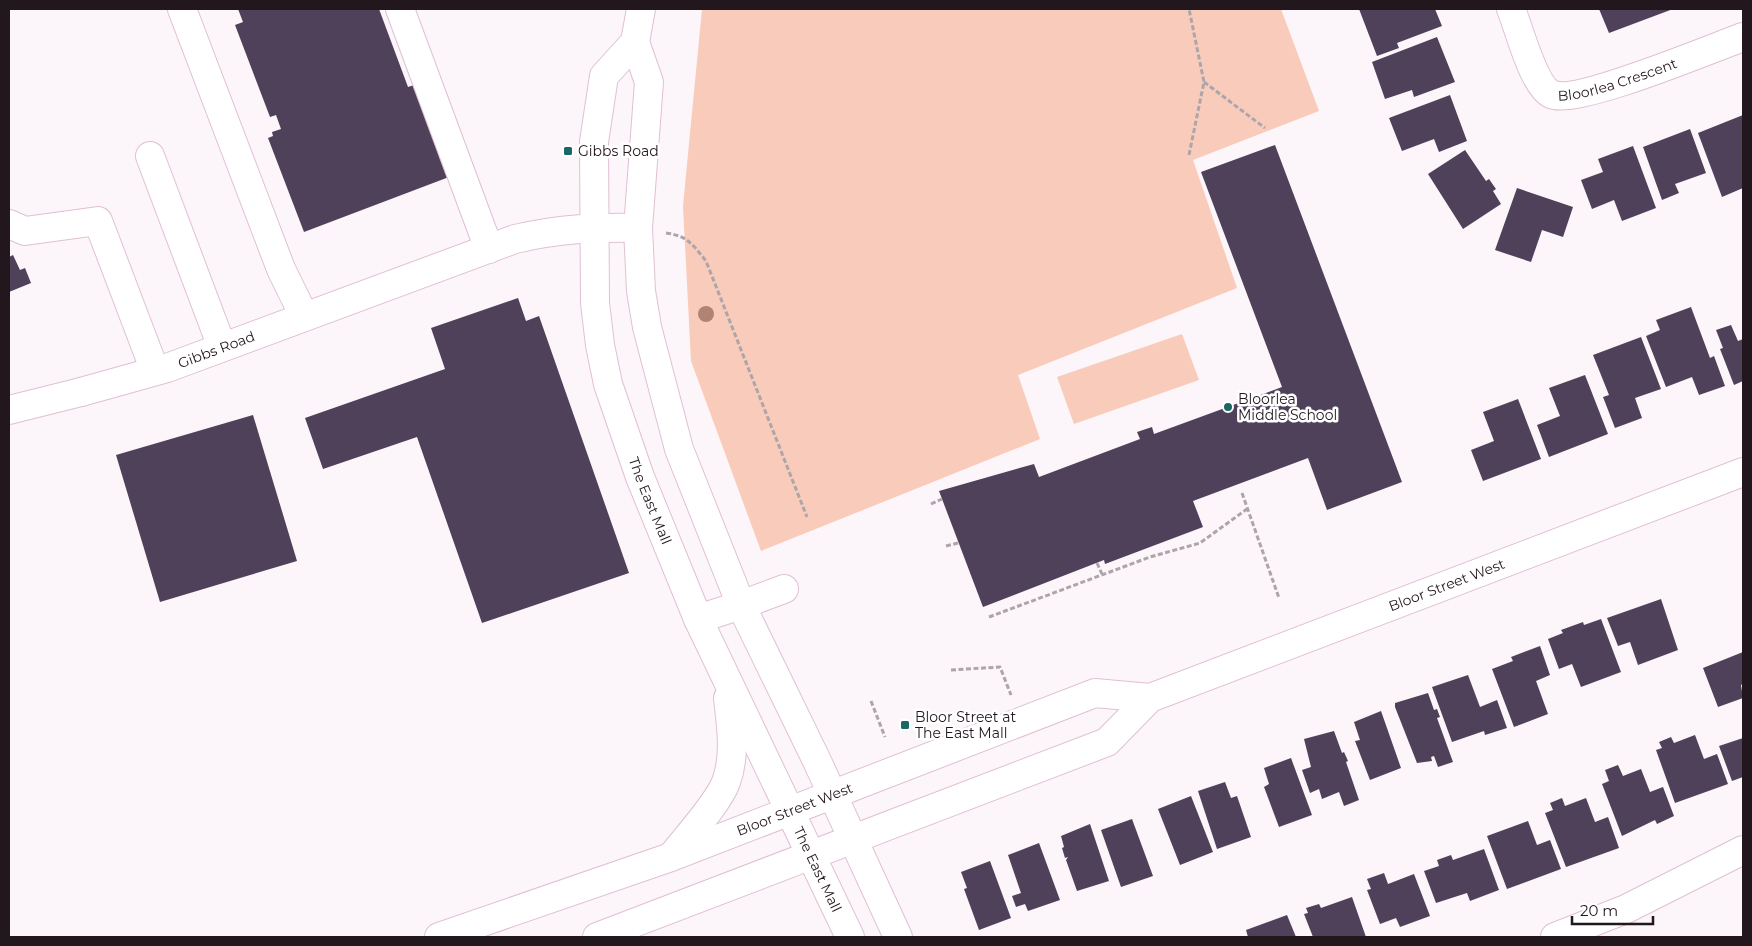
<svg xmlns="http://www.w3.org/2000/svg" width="1752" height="946" viewBox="0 0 1752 946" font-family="Montserrat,sans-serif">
  <rect width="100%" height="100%" fill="#fcf5f9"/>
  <g fill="#f9cbba">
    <path d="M702 9H1281L1319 111 1193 160 1237 288 1018 375 1040 439 761 551 691 361 683 206Z"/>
    <path d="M1182 334 1199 380 1074 424 1057 377Z"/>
  </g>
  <g fill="#4f415a">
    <path d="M238 9H379L408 87 417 84 449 177 304 232 268 138 273 136 272 132 281 129 276 115 270 117 235 25 243 22Z"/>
    <path d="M1359 9H1435L1442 26 1397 43 1399 48 1377 56Z"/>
    <path d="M1599 9H1673L1609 33Z"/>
    <path d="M1437 37 1455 82 1414 97 1412 90 1385 99 1372 62Z"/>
    <path d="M1450 95 1467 141 1439 152 1434 139 1402 151 1389 118Z"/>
    <path d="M1743 115V188L1722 197 1698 133Z"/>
    <path d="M1690 129 1706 173 1675 184 1679 193 1662 200 1643 147Z"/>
    <path d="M1275 145 1402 482 1327 510 1308 458 1193 501 1203 527 1105 564 1104 560 983 607 939 491 1034 464 1039 477 1140 439 1137 432 1152 427 1154 434 1282 387 1201 172Z"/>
    <path d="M1633 146 1656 208 1622 221 1614 200 1592 209 1581 180 1603 172 1598 159Z"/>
    <path d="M1465 150 1486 181 1489 179 1496 189 1493 191 1501 204 1463 229 1428 174Z"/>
    <path d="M1517 188 1573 207 1563 237 1542 230 1531 262 1495 250Z"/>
    <path d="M13 255 20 270 25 268 31 283 9 292V257Z"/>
    <path d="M518 298 526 321 539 316 629 573 482 623 417 437 323 469 305 418 445 369 431 328Z"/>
    <path d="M1691 307 1710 358 1714 356 1725 386 1699 395 1692 377 1666 387 1646 336 1660 330 1656 320Z"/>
    <path d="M1731 325 1738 341 1743 339V381L1734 385 1720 349 1723 348 1716 330Z"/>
    <path d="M1641 337 1661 389 1635 398 1642 418 1615 428 1603 397 1609 395 1593 355Z"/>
    <path d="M1585 375 1608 434 1549 457 1537 425 1560 416 1549 388Z"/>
    <path d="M1518 399 1541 459 1483 481 1471 450 1494 441 1483 412Z"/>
    <path d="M253 415 297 561 160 602 116 455Z"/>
    <path d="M1661 599 1678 650 1638 665 1630 642 1618 646 1607 618Z"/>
    <path d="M1601 619 1621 672 1581 687 1572 664 1559 669 1548 639 1563 633 1561 630 1583 622 1584 625Z"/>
    <path d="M1540 646 1550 675 1536 681 1548 714 1514 727 1492 669 1513 661 1511 657Z"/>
    <path d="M1743 652V684L1741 685 1743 698 1718 707 1703 668Z"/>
    <path d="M1468 675 1480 707 1497 700 1507 728 1485 735 1484 731 1452 742 1432 687Z"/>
    <path d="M1428 693 1434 710 1437 709 1440 717 1437 718 1453 762 1438 767 1434 756 1431 757 1432 761 1417 763 1395 707V703Z"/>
    <path d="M1381 711 1401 768 1370 780 1355 741 1360 740 1354 722Z"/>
    <path d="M1334 731 1342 753 1344 752 1348 761 1346 762 1359 800 1344 806 1339 792 1322 799 1319 789 1310 793 1302 770 1311 767 1304 739Z"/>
    <path d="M1695 735 1704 759 1717 754 1728 784 1675 803 1656 750 1662 748 1659 742 1671 737 1674 743Z"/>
    <path d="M1743 738V777L1732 781 1719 746Z"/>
    <path d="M1291 758 1312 815 1279 827 1264 787 1269 784 1264 768Z"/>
    <path d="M1618 765 1623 776 1641 769 1650 792 1663 787 1674 816 1657 824 1655 820 1622 836 1602 784 1609 781 1605 770Z"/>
    <path d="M1225 782 1231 798 1237 796 1251 837 1217 849 1198 791Z"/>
    <path d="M1191 796 1213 852 1180 865 1158 809Z"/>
    <path d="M1562 798 1565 806 1586 798 1595 822 1608 817 1619 848 1566 867 1545 813 1553 810 1550 803Z"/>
    <path d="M1132 819 1153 876 1121 887 1101 830Z"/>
    <path d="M1528 821 1537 845 1550 840 1561 869 1507 889 1487 836Z"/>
    <path d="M1090 824 1109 881 1077 891 1066 860 1068 857 1065 858 1062 848 1064 847 1061 836Z"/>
    <path d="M1039 843 1060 900 1028 911 1025 904 1016 907 1012 896 1021 893 1008 855Z"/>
    <path d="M1484 849 1499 890 1470 901 1467 893 1436 903 1424 871 1439 866 1437 860 1451 855 1453 860Z"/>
    <path d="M990 861 1011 918 979 930 964 889 967 888 961 872Z"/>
    <path d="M1384 873 1388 884 1414 874 1430 916 1400 927 1396 918 1380 924 1367 890 1371 889 1367 879Z"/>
    <path d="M1352 897 1366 937H1313L1304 914 1308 913 1306 908 1319 904 1321 908Z"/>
    <path d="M1287 915 1296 937H1248L1246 930Z"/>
  </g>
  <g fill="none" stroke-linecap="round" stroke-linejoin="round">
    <defs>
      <g id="minor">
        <path d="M182 9 281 269 304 316"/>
        <path d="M400 9 489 249"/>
        <path id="s1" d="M1511 9C1519 28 1533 85 1551 94 1575 106 1712 48 1743 37"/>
        <path d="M150 156 222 347"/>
        <path d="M9 224 25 231 98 221 155 371"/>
        <path id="s2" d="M81 392 167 368 515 239C558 229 594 227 638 228"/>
        <path d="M741 605 784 589"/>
        <path d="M1555 937 1626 909 1743 850"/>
      </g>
      <g id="major">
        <path d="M641 9 635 42 649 82 638 228 641 291 647 327 679 449 741 605 817 761 898 937"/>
        <path id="s3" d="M635 42 604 76 594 142 595 303 600 345 608 384 640 477 698 619 850 937"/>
        <path d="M698 619 741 605"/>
        <path d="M672 856C686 838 719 802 726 782 736 755 731 726 728 698"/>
        <path id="s4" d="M439 937 671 857 1095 693 1150 698"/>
        <path id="s5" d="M597 937 1107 742 1150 698 1743 472"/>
      </g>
      <path id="highway" d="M9 410 81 392"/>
    </defs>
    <use href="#minor" stroke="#e0c0d4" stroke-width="30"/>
    <use href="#major" stroke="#e0c0d4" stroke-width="30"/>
    <use href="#highway" stroke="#e0c0d4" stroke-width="30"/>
    <g stroke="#aea5aa" stroke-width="3" stroke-dasharray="5 2.5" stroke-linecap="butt">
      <path d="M1204 82 1265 128"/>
      <path d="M1189 155 1204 82 1189 9"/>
      <path d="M666 233C688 236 692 244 706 261L807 517"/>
      <path d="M1242 493 1279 598"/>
      <path d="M931 504 942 499"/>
      <path d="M946 546 958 543"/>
      <path d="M1097 563 1102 574"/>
      <path d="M989 617 1150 557 1200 543 1247 509"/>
      <path d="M951 670 1000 667 1011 695"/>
      <path d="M871 701 885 737"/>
    </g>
    <use href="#minor" stroke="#fff" stroke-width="28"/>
    <use href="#major" stroke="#fff" stroke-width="28"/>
    <use href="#highway" stroke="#fff" stroke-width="28"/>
  </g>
  <circle fill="#af8474" cx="706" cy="314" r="8"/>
  <g fill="#1a6763" stroke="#fff" stroke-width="2">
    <rect x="563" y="146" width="10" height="10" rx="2.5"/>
    <circle cx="1228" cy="407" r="5"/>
    <rect x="900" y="720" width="10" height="10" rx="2.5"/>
  </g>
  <g text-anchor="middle" stroke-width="5" stroke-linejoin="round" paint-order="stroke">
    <g font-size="14" fill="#23171e" stroke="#fff">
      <text dy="5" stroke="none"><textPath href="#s1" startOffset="164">Bloorlea Crescent</textPath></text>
      <text dy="5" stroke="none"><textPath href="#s2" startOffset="142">Gibbs Road</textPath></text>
      <text dy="5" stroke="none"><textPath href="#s3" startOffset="480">The East Mall</textPath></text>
      <text dy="5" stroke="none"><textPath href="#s5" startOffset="925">Bloor Street West</textPath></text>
      <text dy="5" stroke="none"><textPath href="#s4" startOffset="378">Bloor Street West</textPath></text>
      <text dy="5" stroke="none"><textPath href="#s3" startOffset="885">The East Mall</textPath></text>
    </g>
    <g font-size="14" fill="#23171e" stroke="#fff" text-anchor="start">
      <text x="578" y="156">Gibbs Road</text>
      <text x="1238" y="404">Bloorlea<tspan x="1238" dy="16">Middle School</tspan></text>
      <text x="915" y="722">Bloor Street at<tspan x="915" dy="16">The East Mall</tspan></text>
    </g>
  </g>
  <rect width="1752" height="946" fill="none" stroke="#23171e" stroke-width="20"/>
  <path d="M1572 916v8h81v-8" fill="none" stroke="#23171e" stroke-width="2.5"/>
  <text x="1580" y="916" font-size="15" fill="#23171e" stroke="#ffffff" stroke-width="4" paint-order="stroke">20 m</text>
</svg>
